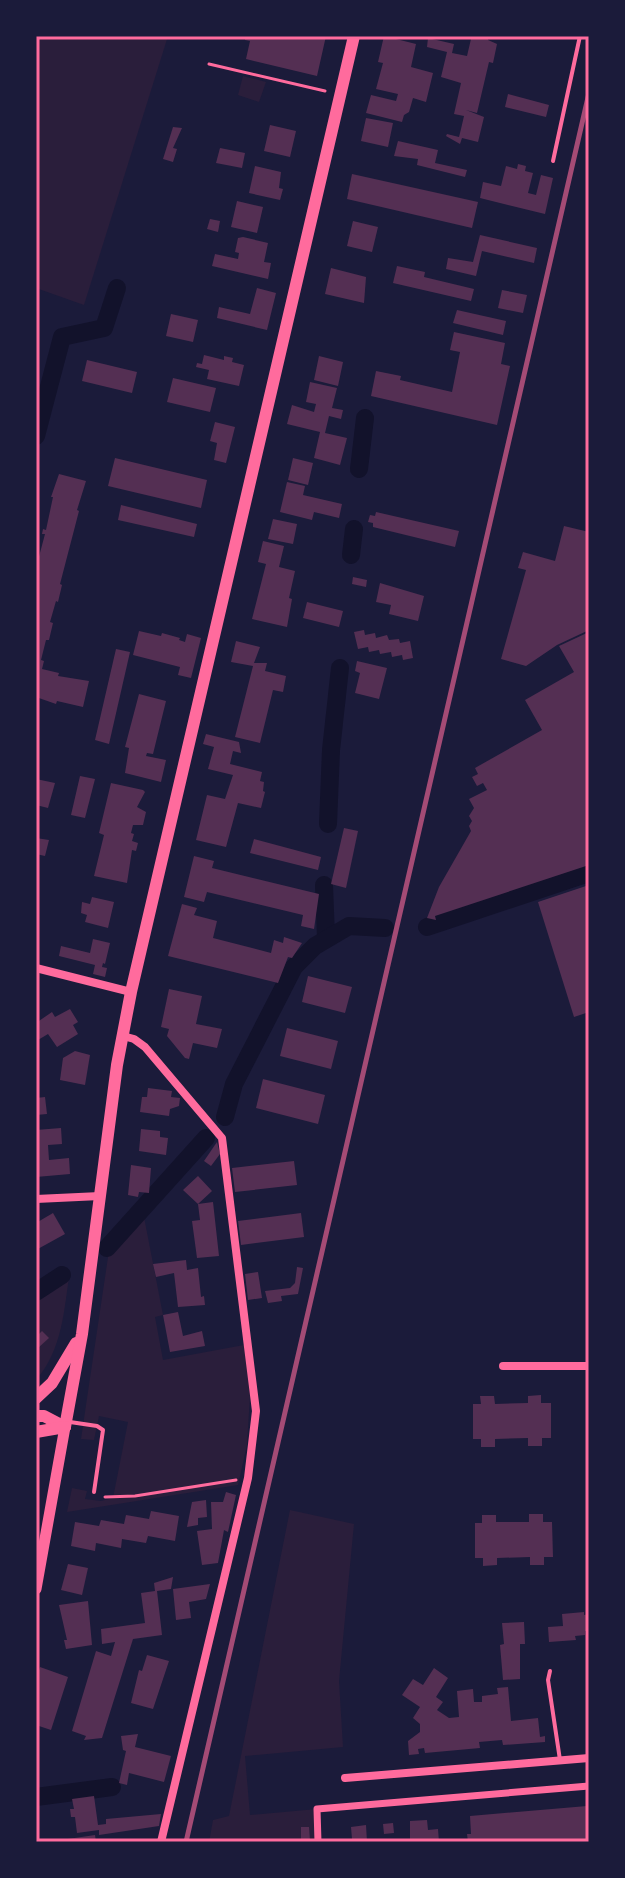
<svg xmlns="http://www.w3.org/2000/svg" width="625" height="1878" viewBox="0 0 625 1878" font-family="'Varela Round',sans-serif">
  <rect width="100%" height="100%" fill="#1b1b3a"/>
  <g fill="#2a1e3b">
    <path d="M36 36H168L84 305 36 288Z"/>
    <path d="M243 76 266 82 259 102 238 95Z"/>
    <path d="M144 1217 163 1315 155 1317 163 1360 244 1345 250 1395 247 1445 238 1485 67 1512 72 1488 87 1491 85 1499 101 1501 113 1498 128 1422 99 1416 94 1440 81 1439 108 1257H106L107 1251Z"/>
    <path d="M70 1270C64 1309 63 1349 36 1380V1292Z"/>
    <path d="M290 1510 354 1524 339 1681 343 1747 245 1756 250 1815 317 1809 318 1842H209L213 1820 229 1816Z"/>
  </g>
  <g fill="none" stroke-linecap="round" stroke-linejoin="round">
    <g stroke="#12122b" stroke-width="18">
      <path d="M36 436 62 337 104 328 117 288"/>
      <path d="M359 469 365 418"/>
      <path d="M351 555 354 529"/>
      <path d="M328 824 331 750 340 668"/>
      <path d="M324 885 326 938"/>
      <path d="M427 927 589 873"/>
      <path d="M225 1117 234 1084 294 967 315 946 349 926 385 928"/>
      <path d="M107 1248 206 1138"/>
      <path d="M36 1292 62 1275"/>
      <path d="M36 1797 112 1787"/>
    </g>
  </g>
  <g fill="#542f53">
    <path d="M245 36H326L317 76 246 59 250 41 245 40Z"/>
    <path d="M384 36 416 44 411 67 433 73 426 102 413 98 409 112 404 115 402 122 366 113 371 95 396 101 398 94 376 89 383 63 378 62Z"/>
    <path d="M469 36H489L488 40 497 44 493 63 489 62 477 113 466 110 484 117 478 142 462 138 460 144 446 136 447 134 459 137 461 129 464 116 454 114 461 83 441 77 447 52 427 47 428 38 454 44 452 53 467 56 471 39Z"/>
    <path d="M508 94 549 105 546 117 505 107Z"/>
    <path d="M366 118 393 123 388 147 361 141Z"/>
    <path d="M270 125 296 131 290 157 264 151Z"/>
    <path d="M173 127 182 128 173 148 177 149 173 162 163 159Z"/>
    <path d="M398 141 438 150 435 163 467 170 465 177 417 165 418 159 394 156Z"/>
    <path d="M220 148 245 153 242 168 216 163Z"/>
    <path d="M518 164 526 166 525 171 533 173 528 193 536 195 541 175 553 178 545 214 480 198 483 182 501 186 506 166 517 169Z"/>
    <path d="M255 166 281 172 279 188 283 189 280 200 249 193Z"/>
    <path d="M352 174 478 202 472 228 347 199Z"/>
    <path d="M237 201 263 207 257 233 231 227Z"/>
    <path d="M210 219 220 221 218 232 207 229Z"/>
    <path d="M353 221 378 227 372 252 347 246Z"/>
    <path d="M480 235 537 248 534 263 482 251 476 276 446 269 448 258 473 262Z"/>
    <path d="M243 237 268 243 264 262 271 263 268 279 212 266 215 254 238 259 239 253 235 252 238 238Z"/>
    <path d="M397 266 425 272 424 277 474 289 471 301 393 283Z"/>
    <path d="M331 268 366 277 364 303 325 294Z"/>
    <path d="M257 288 276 293 267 330 217 318 219 307 250 314Z"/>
    <path d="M502 290 527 295 523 313 498 308Z"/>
    <path d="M457 310 506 321 503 335 453 323Z"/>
    <path d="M171 314 198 320 193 342 166 336Z"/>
    <path d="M454 332 505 343 501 364 510 366 497 425 371 396 376 371 401 376 400 380 452 392 460 352 450 350Z"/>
    <path d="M204 355 224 360V356L233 358 232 362 244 365 239 386 207 379 209 370 196 367 197 363 202 364Z"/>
    <path d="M319 356 343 362 338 386 314 380Z"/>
    <path d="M87 360 137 372 132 393 82 381Z"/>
    <path d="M173 378 216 388 210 412 167 402Z"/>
    <path d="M310 382 337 388 332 408 343 410 341 419 329 416 325 433 347 438 340 465 314 458 320 432 287 424 292 405 314 412 316 404 306 402Z"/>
    <path d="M215 422 235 427 226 463 214 460 217 443 210 441Z"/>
    <path d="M115 458 207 480 201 508 108 486Z"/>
    <path d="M293 458 313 463 308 485 288 480Z"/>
    <path d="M59 474 86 481 77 510 79 511 60 584 62 585 58 602 56 601 50 622 53 623 49 640H46L41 660 44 661 42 669 59 673 58 676 89 681 83 707 57 701 56 704 36 697V568L45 534H42L43 529 46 530 53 497H51Z"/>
    <path d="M287 482 305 486 303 495 342 504 339 518 314 512 312 520 280 512Z"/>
    <path d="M121 505 197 524 194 537 118 520Z"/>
    <path d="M376 512 459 531 455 547 373 527V523L368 522 370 515 375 516Z"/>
    <path d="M273 519 297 524 293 544 268 539Z"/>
    <path d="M564 526 589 532V630L557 645 526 666 501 659 526 570 518 568 523 552 555 561Z"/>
    <path d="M263 541 284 546 279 567 295 571 289 598 292 599 287 627 252 619 266 564 258 562Z"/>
    <path d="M353 577 367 580 366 587 352 584Z"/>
    <path d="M380 583 424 596 418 621 389 614 391 605 376 602Z"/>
    <path d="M307 602 343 611 339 627 303 618Z"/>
    <path d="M364 630 365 635 375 633 376 638 387 635 389 640 399 639 400 643 410 641 413 658 403 660 402 655 392 657 391 652 380 654 379 650 369 652 368 647 358 649 354 632Z"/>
    <path d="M139 631 161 636 162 633 180 638 179 640 185 642 187 634 201 638 191 678 178 675 180 667 133 655Z"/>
    <path d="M589 632V865L435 916 436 920 427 918 439 887 471 831 469 826 472 821 469 816 474 808 469 799 487 790 483 783 477 786 472 777 478 774 475 768 542 730 525 700 574 672 559 646Z"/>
    <path d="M236 641 260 647 254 663H267L265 671 286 676 283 692 273 690 260 743 235 737 253 666 231 662Z"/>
    <path d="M116 649 130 652 109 744 95 740Z"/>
    <path d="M357 661 387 668 379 699 355 693 360 673 355 671Z"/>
    <path d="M139 694 166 701 153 754 147 753 146 756 166 760 161 782 125 773 129 748 125 747Z"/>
    <path d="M206 734 239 742 241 753 233 751 230 764 262 772 260 781 264 782 263 791 265 792 261 808 238 803 226 847 196 840 207 795 225 799 233 775 208 769 214 747 203 744Z"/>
    <path d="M80 776 95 779 85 818 71 815Z"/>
    <path d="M36 779 55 783 48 808 36 805Z"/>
    <path d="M111 783 143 790 145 792 137 807 146 812 143 825H133L131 833 134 834 132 841 138 843 136 851 132 850 127 883 94 876 104 835 99 833Z"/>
    <path d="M344 828 358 831 346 888 331 884Z"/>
    <path d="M36 838 49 840 45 856 36 854Z"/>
    <path d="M254 839 321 857 318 870 250 853Z"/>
    <path d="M194 856 214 861 212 868 319 894 314 929 301 926 303 915 207 892 204 902 184 897Z"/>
    <path d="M589 885V1012L574 1017 538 902Z"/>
    <path d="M92 897 114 902 108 928 85 922 87 915 81 913 82 902 90 904Z"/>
    <path d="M182 904 197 908 194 915 217 921 213 938 271 953 274 940 283 943 284 937 302 943 292 958 288 957 278 983 168 956Z"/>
    <path d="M93 939 110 943 105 964 103 963 102 967 107 968 105 977 93 974 95 965 59 956 61 946 90 953Z"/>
    <path d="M308 976 352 987 345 1013 302 1002Z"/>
    <path d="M169 989 202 996 196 1024 222 1029 217 1048 193 1043 189 1059 185 1058 167 1036 169 1029 161 1027Z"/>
    <path d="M70 1009 78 1022 73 1025 78 1034 57 1047 48 1034 38 1040 36 1023 52 1012 55 1017Z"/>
    <path d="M287 1028 338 1041 331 1069 280 1056Z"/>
    <path d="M75 1051 90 1055 85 1085 60 1080 63 1058Z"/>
    <path d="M263 1079 325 1095 318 1124 256 1108Z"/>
    <path d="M148 1088 172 1091 171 1097 180 1098 179 1106 170 1109 169 1116 140 1112 142 1097H147Z"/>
    <path d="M45 1097 47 1114 36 1115V1098Z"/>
    <path d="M61 1128 62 1144 48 1145 49 1160 69 1158 70 1174 36 1177V1130Z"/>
    <path d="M141 1129 160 1131V1137L168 1138 166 1155 139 1151Z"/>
    <path d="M217 1142 220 1154 211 1166 204 1161Z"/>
    <path d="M294 1161 297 1185 235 1192 232 1168Z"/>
    <path d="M131 1165 151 1168 149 1193 139 1192 138 1197 128 1195Z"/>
    <path d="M198 1176 212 1191 198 1204 213 1202 219 1256 197 1258 192 1221 200 1220 198 1204 183 1190Z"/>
    <path d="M53 1213 65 1234 36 1250V1223Z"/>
    <path d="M301 1213 304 1237 241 1245 238 1221Z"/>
    <path d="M186 1260 187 1270 198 1268 201 1297 204 1296 205 1305 178 1307 174 1273 156 1277 153 1264Z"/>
    <path d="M297 1267 303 1268 298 1294 281 1296 282 1301 268 1303 265 1291 290 1288 295 1283Z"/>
    <path d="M258 1272 262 1298 248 1300 245 1274Z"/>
    <path d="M178 1312 183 1336 202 1331 205 1346 170 1352 163 1315Z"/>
    <path d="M42 1331 49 1338 38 1348 36 1337Z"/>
    <path d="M541 1395V1403H551V1438H542V1446H528V1438L495 1439V1447H481V1439H473V1404H481L480 1396H494L495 1404 528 1403V1396Z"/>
    <path d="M226 1492 236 1495 228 1532 224 1530 218 1563 202 1565 197 1531 212 1529 211 1502H223Z"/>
    <path d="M206 1500 207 1517 198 1518V1525L187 1527 192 1502Z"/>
    <path d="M151 1511 179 1516 175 1541 148 1536 146 1543 122 1539 121 1548 96 1543 95 1551 71 1546 75 1522 99 1526 101 1520 124 1524 126 1515 149 1519Z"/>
    <path d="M529 1514H543V1522H552L553 1557H544V1565H530V1557L497 1558V1565L483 1566V1558H475V1523H482V1515H496V1522H529Z"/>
    <path d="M68 1564 88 1568 82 1595 61 1590Z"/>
    <path d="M173 1577 171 1589 157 1591 162 1635 133 1639 102 1738 84 1740 86 1736 72 1731 96 1651 111 1656 115 1642 102 1644 101 1629 145 1623 141 1593 155 1591 154 1583Z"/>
    <path d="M210 1584 206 1599 189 1602 191 1618 176 1620 173 1589Z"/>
    <path d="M88 1601 92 1645 66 1649 64 1640H67L59 1605Z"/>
    <path d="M584 1612V1615L589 1614V1631H585V1635L575 1636 576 1640 549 1642 548 1627 563 1626 562 1614Z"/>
    <path d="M524 1622 525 1644H520V1679L503 1680 500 1645 504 1644 502 1623Z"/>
    <path d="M147 1655 169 1661 153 1709 131 1703 139 1670 142 1671Z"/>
    <path d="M40 1667 68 1677 51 1730 36 1725V1692L39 1682 36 1681Z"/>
    <path d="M434 1668 448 1678 436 1697 443 1702 437 1710 449 1718 459 1717 457 1691 473 1689 474 1702H482V1696L498 1694 497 1688 508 1687 511 1721 538 1718 540 1737 545 1736V1742L503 1745 502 1740 479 1742 480 1748 425 1753 424 1748 418 1749 419 1754 409 1755 408 1741 420 1732V1724L413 1718 420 1707 402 1695 413 1679 423 1685Z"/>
    <path d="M138 1734 135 1747 171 1756 164 1782 129 1773 127 1785 119 1783 126 1751 123 1750 121 1736Z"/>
    <path d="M94 1796 98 1825 106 1824V1819L161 1814 159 1826 99 1835V1830L77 1833 75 1817H71L70 1809H74L72 1799Z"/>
    <path d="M587 1806 589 1842H468L467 1834H471L470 1816Z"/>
    <path d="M427 1820 428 1830 438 1829 439 1842H410V1821Z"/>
    <path d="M393 1823 394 1833 384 1834 383 1824Z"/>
    <path d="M366 1825 367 1842H344V1840L352 1839 351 1827Z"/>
    <path d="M301 1827H309L310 1842H301Z"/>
    <path d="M95 1835 96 1842H61V1840Z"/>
  </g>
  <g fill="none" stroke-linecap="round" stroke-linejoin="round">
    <g stroke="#ff6b9d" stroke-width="3">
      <path d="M209 64 325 91"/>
      <path d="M105 1497 135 1496 236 1480"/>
    </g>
    <g stroke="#ff6b9d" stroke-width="4">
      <path d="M553 161 580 36"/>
      <path d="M589 266V270"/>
      <path d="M70 1422 97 1426 103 1430 94 1492"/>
      <path d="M550 1671 548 1680 560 1760"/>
    </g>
    <path stroke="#ff6b9d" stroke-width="7" d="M318 1842 317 1809 589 1786"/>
    <g stroke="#ff6b9d" stroke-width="8">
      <path d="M36 968 131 992"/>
      <path d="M123 1036 134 1039 145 1047 222 1138 256 1411 248 1478 161 1842"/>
      <path d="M36 1199 100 1196"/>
      <path d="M503 1366H589"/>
      <path d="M345 1778 589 1758"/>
    </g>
    <path stroke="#ff6b9d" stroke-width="11" d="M36 1589 65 1427"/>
    <g stroke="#ff6b9d" stroke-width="12">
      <path d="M36 1398 52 1383 76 1343"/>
      <path d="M36 1416H44L65 1427"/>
      <path d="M65 1427 82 1334 117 1065 131 992 354 36"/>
      <path d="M36 1432 65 1427"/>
    </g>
    <path stroke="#a44b75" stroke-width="5" d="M186 1842 589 93"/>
  </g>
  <rect width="625" height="1878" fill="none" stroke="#1b1b3a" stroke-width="76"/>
  <rect x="38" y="38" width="549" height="1802" fill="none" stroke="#ff6b9d" stroke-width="3"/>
</svg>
